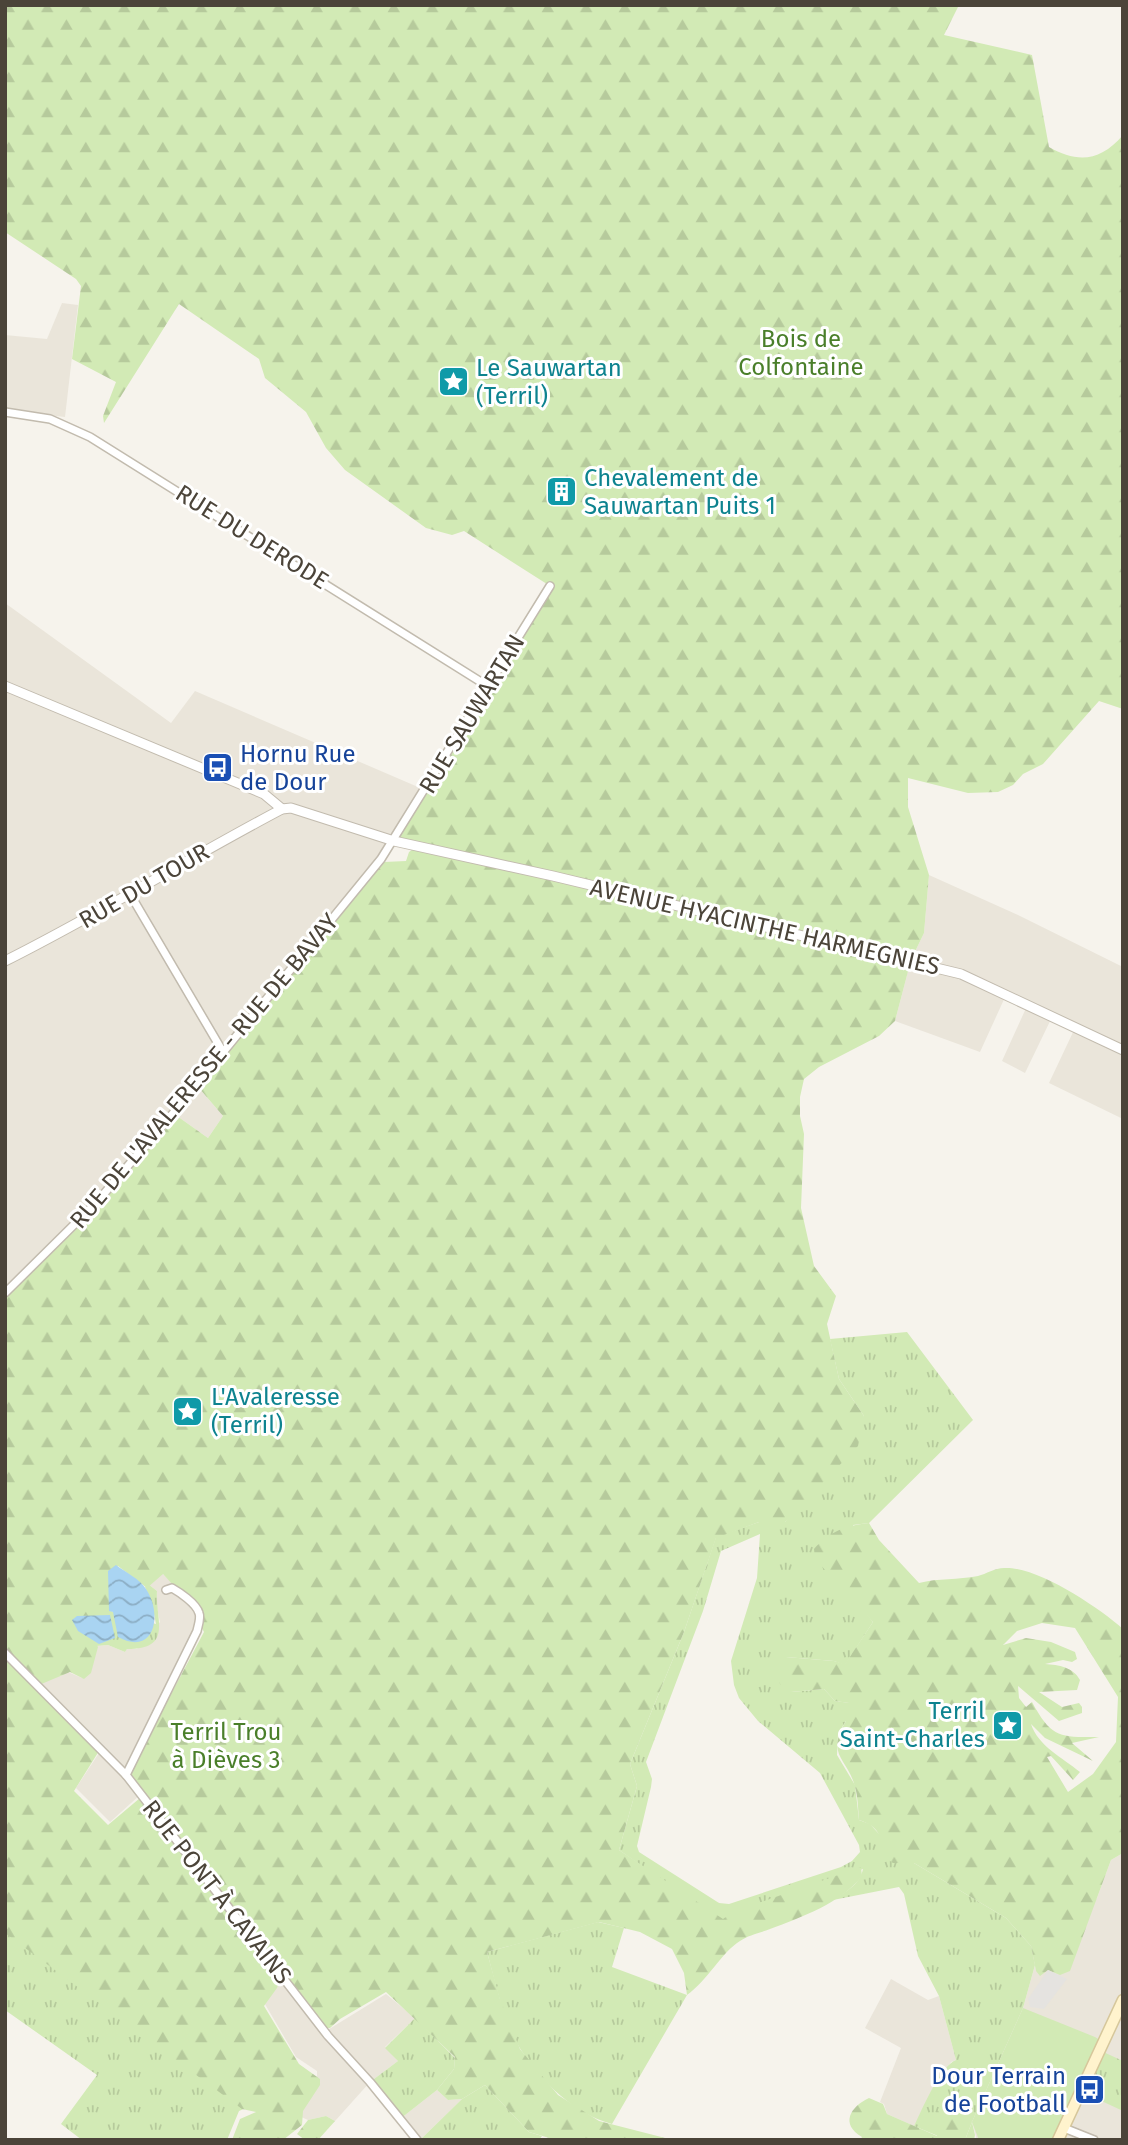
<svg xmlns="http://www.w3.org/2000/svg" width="1128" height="2145" viewBox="0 0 1128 2145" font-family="'Fira Sans',sans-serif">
  <defs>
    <pattern id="grass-tufts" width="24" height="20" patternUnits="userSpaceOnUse" patternTransform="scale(1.75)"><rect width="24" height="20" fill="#d2eab5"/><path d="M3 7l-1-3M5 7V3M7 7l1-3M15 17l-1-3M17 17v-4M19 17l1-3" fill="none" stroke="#b6ca9c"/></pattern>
    <pattern id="forest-firs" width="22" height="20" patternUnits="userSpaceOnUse" patternTransform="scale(1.75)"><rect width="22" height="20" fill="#d2eab5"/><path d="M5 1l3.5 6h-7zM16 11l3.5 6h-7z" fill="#b6ca9c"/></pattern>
    <pattern id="water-waves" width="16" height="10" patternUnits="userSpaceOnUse" patternTransform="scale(1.75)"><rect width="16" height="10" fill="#a9d4f2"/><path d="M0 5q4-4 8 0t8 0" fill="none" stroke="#8caec5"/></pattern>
  </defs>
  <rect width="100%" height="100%" fill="#f6f3ec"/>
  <g fill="#eae5da">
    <path d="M62 303 78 305 65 417 5 410V335L47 339Z"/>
    <path d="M5 603 171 723 195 691 425 790 305 959 199 1088 223 1116 208 1138 177 1116 38 1268 5 1297Z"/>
    <path d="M929 875 1018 915 1123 967V1119L1049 1083 1075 1028 1052 1017 1025 1073 1002 1061 1027 1006 1006 995 980 1052 895 1021 911 960 924 933Z"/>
    <path d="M161 1572 197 1609V1631L126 1775 141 1794 110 1822 76 1788 101 1750 36 1685 68 1672 82 1678 89 1672 96 1646 108 1645 125 1652 127 1649H137L160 1622 156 1603 157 1591 148 1584Z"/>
    <path d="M1123 1853V2140H977L972 2122 1023 2008 1035 1965 1036 1971 1097 1898 1111 1860Z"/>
    <path d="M279 1971 326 2031 386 1994 415 2018 385 2047 398 2061 370 2082 335 2121 326 2116 308 2120 299 2116 300 2103 317 2077V2071L296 2057 262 1999Z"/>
    <path d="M891 1979 928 2000 939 1996 956 2060 951 2062 932 2091 914 2126 887 2114 884 2104 880 2102 901 2048 865 2028Z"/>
    <path d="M437 2090 448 2100 462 2099 420 2140 400 2119Z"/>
  </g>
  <g fill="url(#grass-tufts)" fill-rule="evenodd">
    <path d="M907 1332 973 1420 869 1523 853 1525 862 1608 873 1622 845 1665 834 1661 786 1657 791 1692 824 1689 835 1701 850 1703 846 1721 838 1734 837 1755 855 1785 859 1820 870 1824 905 1863H914L1006 1918 1031 1946 1035 1965 1023 2008 972 2122 975 2135 974 2140H965L972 2122 959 2103 950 2101 942 2104 938 2136 914 2126C922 2110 940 2066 956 2060L939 1996 918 1956 904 1894 899 1887 833 1900C847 1891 860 1884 863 1869L736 1913 724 1923 619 1850 637 1786 630 1764 684 1632 716 1537 759 1522H785L864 1416 839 1379 830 1339ZM760 1534 757 1578 731 1661 734 1685 739 1698 758 1721 820 1773 859 1845 860 1852 852 1861 841 1867 729 1904 719 1903 639 1852 637 1846 651 1787 652 1779 646 1762 703 1611 721 1551Z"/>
    <path d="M148 1584 157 1591C155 1620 174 1649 127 1649L125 1652 108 1645 96 1646 91 1641 109 1611 156 1624 152 1604 145 1587Z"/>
    <path d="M598 1922 624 1928 612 1967 687 1995 612 2124C574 2114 542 2082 521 2050 504 2024 495 1981 487 1952Z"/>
    <path d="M5 1925 255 2104 239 2111 227 2140H82L61 2124 97 2075 5 2010Z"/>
    <path d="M415 2018 455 2058 454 2069 437 2090 400 2119 370 2082 398 2061 385 2048Z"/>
    <path d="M1099 2050 1123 2061V2111L1080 2091Z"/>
    <path d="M485 2085 529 2132 542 2136 539 2140H420L462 2099Z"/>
  </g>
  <g fill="url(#forest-firs)" fill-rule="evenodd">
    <path d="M5 5H959L944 35 1032 55 1049 147C1077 163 1100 162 1123 135V709L1099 701 1043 764 1023 774 1013 785 998 792 968 793 908 778V807L929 875 924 933 911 960 895 1021 879 1036 819 1067 804 1079 800 1097V1116L804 1134 801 1208 814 1266 836 1296 827 1324 839 1379 864 1416 858 1446 785 1522H759L716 1538 684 1632 630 1764 637 1786 619 1850 723 1919 733 1912 861 1867 862 1876C841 1903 802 1917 770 1929 760 1933 748 1935 740 1941 722 1952 707 1981 687 1995L684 1973 672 1949 640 1932 599 1922 487 1952 500 1999 520 2049 558 2095 599 2121 673 2140H556L529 2132 485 2085 462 2099 448 2100 437 2090 454 2069 455 2057 386 1992 340 2019 330 2028H324L128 1775 204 1632 200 1624 201 1616 163 1574 147 1588 118 1566 111 1572 112 1616 79 1617 98 1647 91 1673 84 1679 70 1672 39 1685 5 1651V1299L98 1208 177 1116 208 1138 223 1116 199 1088 384 862 406 861 409 852 416 847 394 841 550 586 464 531 452 535 426 528 345 470 326 448 306 412 265 378 259 359 179 304 104 423 103 416 116 382 72 359 81 286 76 279 5 232Z"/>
    <path d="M869 1523 879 1540 919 1583C938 1578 958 1580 978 1576 986 1574 995 1568 1004 1568 1037 1566 1098 1607 1123 1629V1853L1111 1860 1070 1971 1060 1975 1048 1970 1040 1976 1036 1971 1031 1946 1006 1918 914 1863H893L883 1856C881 1836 880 1827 859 1820 858 1809 858 1797 855 1787 848 1758 825 1756 846 1721L844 1711 849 1703 835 1701 824 1689 791 1692 780 1684 777 1670 786 1657 834 1661 845 1664 873 1622 815 1559 814 1549C830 1531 845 1526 869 1523ZM1042 1623 1075 1628 1118 1697 1116 1742 1093 1774 1068 1792 1047 1757 1051 1756 1073 1780 1080 1772C1063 1758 1038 1746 1031 1724L1045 1738 1093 1761 1072 1743 1099 1737C1060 1737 1052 1739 1032 1702L1026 1707 1019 1698 1018 1686 1059 1721 1082 1713V1707L1079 1703 1062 1707 1039 1692 1077 1690 1080 1680C1073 1667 1059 1665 1045 1664L1063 1660 1072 1662 1077 1659 1075 1652 1051 1642 1026 1638 1003 1645 1017 1631Z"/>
    <path d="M5 1656 99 1751 74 1791 108 1825 140 1798 281 1977 277 1988 264 2006 299 2064 320 2079V2085L303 2111 302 2125 283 2140H232L240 2119 256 2112 242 2109 5 1933Z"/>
    <path d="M869 2098 883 2104 887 2114 937 2136 935 2114 942 2104 950 2101 969 2109 972 2122 965 2140H860L862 2137C840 2124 850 2107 869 2098Z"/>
    <path d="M326 2116 335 2121 318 2140H305L297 2134 308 2120Z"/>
  </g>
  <path fill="#d2eab5" d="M1023 2008 1095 2037 1103 2042 1058 2140H979L972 2122Z"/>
  <path fill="#e5e3e0" d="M1048 1970 1067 1979 1044 2009 1030 2007 1028 1999Z"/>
  <g fill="url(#water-waves)">
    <path d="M116 1565C125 1572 140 1579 146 1589 163 1614 155 1657 118 1637L113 1612 109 1611 108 1571Z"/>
    <path d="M110 1615 115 1638 99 1644 78 1631 72 1620 77 1616Z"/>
  </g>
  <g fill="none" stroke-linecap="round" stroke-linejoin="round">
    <defs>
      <g id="minor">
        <path d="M5 412 50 419 90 437 489 687"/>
        <path d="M130 894 223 1052"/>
        <path d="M5 1293 96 1203 175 1111 381 859 550 586"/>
        <path d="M5 1653 126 1775 328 2036 370 2082 417 2140"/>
        <path d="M126 1775 197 1631C198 1626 201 1618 199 1613 196 1603 179 1592 172 1588L166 1590"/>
        <path d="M1064 2128 1094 2140"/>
      </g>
      <g id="tertiary">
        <path d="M5 686 264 794 282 809"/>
        <path d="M5 961C99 914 189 858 282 809L291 808 394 841 553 876 961 974 1123 1050"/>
      </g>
      <path id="secondary" d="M1058 2140 1123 2000"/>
    </defs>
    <use href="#minor" stroke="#c2bbae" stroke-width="10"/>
    <use href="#tertiary" stroke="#c2bbae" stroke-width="11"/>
    <use href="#secondary" stroke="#d6c79b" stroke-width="13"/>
    <use href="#minor" stroke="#fff" stroke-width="7"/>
    <use href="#tertiary" stroke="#fff" stroke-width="9"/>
    <use href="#secondary" stroke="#fff3cd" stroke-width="10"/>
  </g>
  <defs>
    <symbol id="sight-square" viewBox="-11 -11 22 22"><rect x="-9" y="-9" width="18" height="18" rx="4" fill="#0f9aa8" stroke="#fff"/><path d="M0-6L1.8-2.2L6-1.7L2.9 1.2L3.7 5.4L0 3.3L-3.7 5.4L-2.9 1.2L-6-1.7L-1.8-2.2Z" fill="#fff"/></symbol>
    <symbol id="building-square" viewBox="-11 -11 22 22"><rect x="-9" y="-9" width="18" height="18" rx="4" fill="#0f9aa8" stroke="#fff"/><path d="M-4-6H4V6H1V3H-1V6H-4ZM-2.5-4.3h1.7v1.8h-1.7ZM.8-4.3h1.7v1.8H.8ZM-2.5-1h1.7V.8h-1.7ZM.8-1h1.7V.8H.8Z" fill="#fff"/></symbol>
    <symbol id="bus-square" viewBox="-11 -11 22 22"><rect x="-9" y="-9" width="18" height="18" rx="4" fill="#1a4fb4" stroke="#fff"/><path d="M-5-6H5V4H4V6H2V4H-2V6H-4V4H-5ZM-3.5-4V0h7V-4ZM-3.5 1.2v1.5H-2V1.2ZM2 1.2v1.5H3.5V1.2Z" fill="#fff"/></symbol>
  </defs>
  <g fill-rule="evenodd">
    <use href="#sight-square" x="436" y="364" width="35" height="35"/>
    <use href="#building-square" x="544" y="474" width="35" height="35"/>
    <use href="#bus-square" x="200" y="750" width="35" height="35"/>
    <use href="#sight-square" x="170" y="1394" width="35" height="35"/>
    <use href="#sight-square" x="990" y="1708" width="35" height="35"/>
    <use href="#bus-square" x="1072" y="2072" width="35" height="35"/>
  </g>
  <g text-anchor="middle" stroke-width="6" stroke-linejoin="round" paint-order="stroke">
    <g font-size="24" fill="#4a7f2a" stroke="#fff">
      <text x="801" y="347">Bois de<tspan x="801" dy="28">Colfontaine</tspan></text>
      <text x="226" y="1740">Terril Trou<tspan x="226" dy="28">à Dièves 3</tspan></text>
    </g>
    <g font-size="24" fill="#0d838f" stroke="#fff" text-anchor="start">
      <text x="476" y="376">Le Sauwartan<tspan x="476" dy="28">(Terril)</tspan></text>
      <text x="584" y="486">Chevalement de<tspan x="584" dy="28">Sauwartan Puits 1</tspan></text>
      <text x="211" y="1405">L'Avaleresse<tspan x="211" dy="28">(Terril)</tspan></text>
      <text x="985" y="1719" text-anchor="end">Terril<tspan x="985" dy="28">Saint-Charles</tspan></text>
    </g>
    <g font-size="24" fill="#4b4439" stroke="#fff">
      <text transform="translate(252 537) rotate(32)" y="8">RUE DU DERODE</text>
      <text transform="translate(472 714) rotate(-59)" y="8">RUE SAUWARTAN</text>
      <text transform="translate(144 886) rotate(-30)" y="8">RUE DU TOUR</text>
      <text transform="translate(765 927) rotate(13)" y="8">AVENUE HYACINTHE HARMEGNIES</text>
      <text transform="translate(204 1071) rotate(-50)" y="8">RUE DE L'AVALERESSE - RUE DE BAVAY</text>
      <text transform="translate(217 1892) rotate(52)" y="8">RUE PONT À CAVAINS</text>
    </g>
    <g font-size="24" fill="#164399" stroke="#fff" text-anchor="start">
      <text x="240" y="762">Hornu Rue<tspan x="240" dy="28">de Dour</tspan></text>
      <text x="1066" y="2084" text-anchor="end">Dour Terrain<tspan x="1066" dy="28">de Football</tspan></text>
    </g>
  </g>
  <rect width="1128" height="2145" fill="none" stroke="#4b4439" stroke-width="14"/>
</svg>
